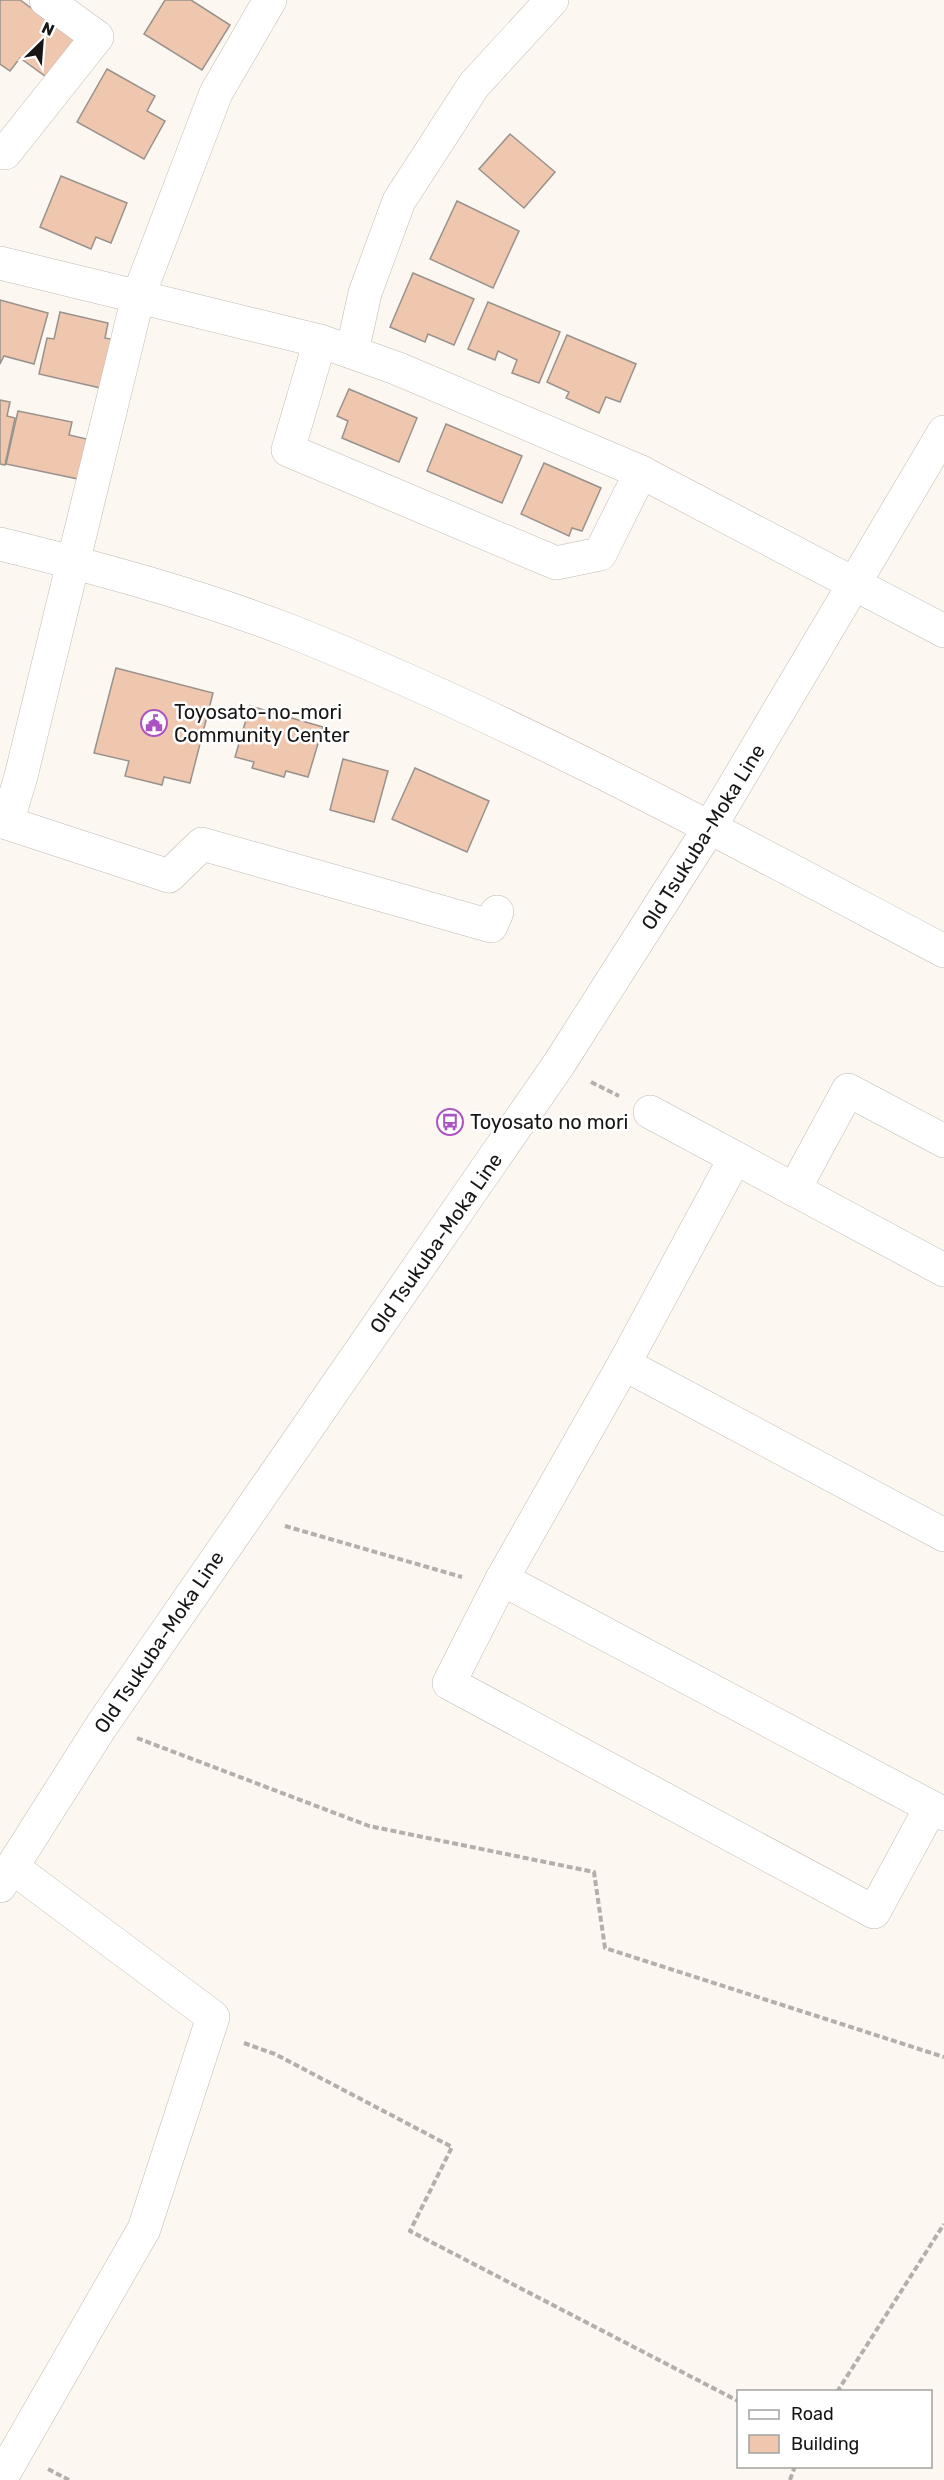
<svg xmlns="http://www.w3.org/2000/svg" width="944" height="2480" viewBox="0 0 944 2480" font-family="Rubik,sans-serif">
  <rect width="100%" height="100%" fill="#fcf7f0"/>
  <g fill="#efc7ae" stroke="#99928d" stroke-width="1.5">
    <path d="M0 0H20L77 41 49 79 20 58 10 71 0 64Z"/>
    <path d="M165 0H191L230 25 202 70 144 34Z"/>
    <path d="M107 69 155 96 147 111 165 121 144 159 77 122Z"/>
    <path d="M510 134 555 172 524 208 479 169Z"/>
    <path d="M61 176 127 203 111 243 96 237 91 249 40 227Z"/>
    <path d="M457 201 519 231 493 288 430 259Z"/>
    <path d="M413 273 474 299 454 345 428 334 425 342 390 327Z"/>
    <path d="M0 300 48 313 34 364 4 356 0 364Z"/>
    <path d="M488 302 560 332 539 383 512 373 517 360 498 351 495 360 468 349Z"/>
    <path d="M60 312 108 323 105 338 116 340 105 389 39 374 47 338 54 339Z"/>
    <path d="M567 335 636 364 620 402 606 397 599 413 566 398 569 392 547 382Z"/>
    <path d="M349 389 417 418 399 462 342 438 348 421 337 416Z"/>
    <path d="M0 400 10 402 7 416 15 418 5 465 0 464Z"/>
    <path d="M18 411 72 422 69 435 91 440 83 480 6 464Z"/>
    <path d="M446 424 522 456 502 503 427 471Z"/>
    <path d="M544 463 601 488 582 531 572 528 569 536 521 514Z"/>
    <path d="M116 668 213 693 190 783 164 777 162 785 125 776 129 761 94 753Z"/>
    <path d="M250 706 323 727 308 777 286 771 284 777 252 768 254 762 235 757Z"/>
    <path d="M343 759 388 771 374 822 330 810Z"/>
    <path d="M415 768 489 801 467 852 392 819Z"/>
  </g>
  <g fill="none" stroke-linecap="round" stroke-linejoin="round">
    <defs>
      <g id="minor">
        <path d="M5 153 97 37 46 0"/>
        <path d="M0 263 320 341 396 368 641 472 944 631"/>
        <path d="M320 341 288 450 556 563 600 554 641 472"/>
        <path d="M352 352 365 293 399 201 474 85 552 0"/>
        <path d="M0 821 7 823 21 776 138 297 216 93 270 0"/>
        <path d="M7 823 169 876 202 844 491 926 497 912"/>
        <path d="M650 1112 944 1270"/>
        <path d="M735 1158 624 1364 502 1579 944 1814"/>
        <path d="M794 1190 848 1090 944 1141"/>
        <path d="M624 1364 944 1535"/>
        <path d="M502 1579 449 1683 874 1912 931 1807"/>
        <path d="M0 2480 144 2229 213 2017 12 1867"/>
      </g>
      <path id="tertiary" d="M0 544C98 568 198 595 293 632 518 722 730 838 944 951"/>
      <path id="primary" d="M0 1886 102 1725 559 1064 710 827 944 432"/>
    </defs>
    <use href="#minor" stroke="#c0bbb4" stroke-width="34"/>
    <use href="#tertiary" stroke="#c0bbb4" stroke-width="34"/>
    <use href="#primary" stroke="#c0bbb4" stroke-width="34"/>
    <g stroke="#b4afaa" stroke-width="4" stroke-dasharray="6 3" stroke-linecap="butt">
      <path d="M591 1082 619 1096"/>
      <path d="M285 1526 462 1577"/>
      <path d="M137 1738 369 1826 594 1872 605 1948 944 2057"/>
      <path d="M244 2043 275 2054 452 2147 410 2231 738 2401"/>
      <path d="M837 2392 944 2224"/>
      <path d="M48 2469 69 2480"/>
      <path d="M790 2480 795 2466"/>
    </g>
    <use href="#minor" stroke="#fff" stroke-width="33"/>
    <use href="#tertiary" stroke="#fff" stroke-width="33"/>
    <use href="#primary" stroke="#fff" stroke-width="33"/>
  </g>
  <defs>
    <symbol id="civic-ring" viewBox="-11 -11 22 22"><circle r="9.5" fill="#fff" stroke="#aa53c1" stroke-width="1.5"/><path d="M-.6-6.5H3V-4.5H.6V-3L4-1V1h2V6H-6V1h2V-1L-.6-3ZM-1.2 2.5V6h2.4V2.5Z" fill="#aa53c1"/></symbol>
    <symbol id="bus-ring" viewBox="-11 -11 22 22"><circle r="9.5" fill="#fff" stroke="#aa53c1" stroke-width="1.5"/><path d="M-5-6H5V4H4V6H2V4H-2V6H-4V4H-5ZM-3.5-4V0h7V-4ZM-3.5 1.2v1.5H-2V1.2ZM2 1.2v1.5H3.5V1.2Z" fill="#aa53c1"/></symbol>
  </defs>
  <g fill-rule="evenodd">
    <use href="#civic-ring" x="139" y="708" width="30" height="30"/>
    <use href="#bus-ring" x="435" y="1107" width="30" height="30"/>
  </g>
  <g text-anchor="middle" stroke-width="5" stroke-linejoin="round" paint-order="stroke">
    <g font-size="20" fill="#181614" stroke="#fff" text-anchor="start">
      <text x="174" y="719">Toyosato-no-mori<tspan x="174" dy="23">Community Center</tspan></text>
      <text x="470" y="1129">Toyosato no mori</text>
    </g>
    <g font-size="20" fill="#181614" stroke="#fff">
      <text transform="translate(703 837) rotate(-58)" y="7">Old Tsukuba-Moka Line</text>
      <text transform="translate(436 1243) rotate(-55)" y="7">Old Tsukuba-Moka Line</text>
      <text transform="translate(159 1642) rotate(-56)" y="7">Old Tsukuba-Moka Line</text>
    </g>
  </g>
  <rect x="737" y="2390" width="195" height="78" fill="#ffffff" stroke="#a3a2a1" stroke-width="1.5"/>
  <rect x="749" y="2410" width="30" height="9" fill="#ffffff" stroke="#a3a2a1" stroke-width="1.5"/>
  <text x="791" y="2420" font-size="18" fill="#181614">Road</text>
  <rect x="749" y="2435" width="30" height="18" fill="#efc7ae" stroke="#a3a2a1" stroke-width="1.5"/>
  <text x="791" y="2450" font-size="18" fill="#181614">Building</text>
  <g transform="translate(42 42) rotate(25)" stroke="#ffffff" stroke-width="4.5" paint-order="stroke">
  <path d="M0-4.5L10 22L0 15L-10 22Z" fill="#181614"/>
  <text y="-9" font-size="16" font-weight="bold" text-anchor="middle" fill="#181614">N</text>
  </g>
</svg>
